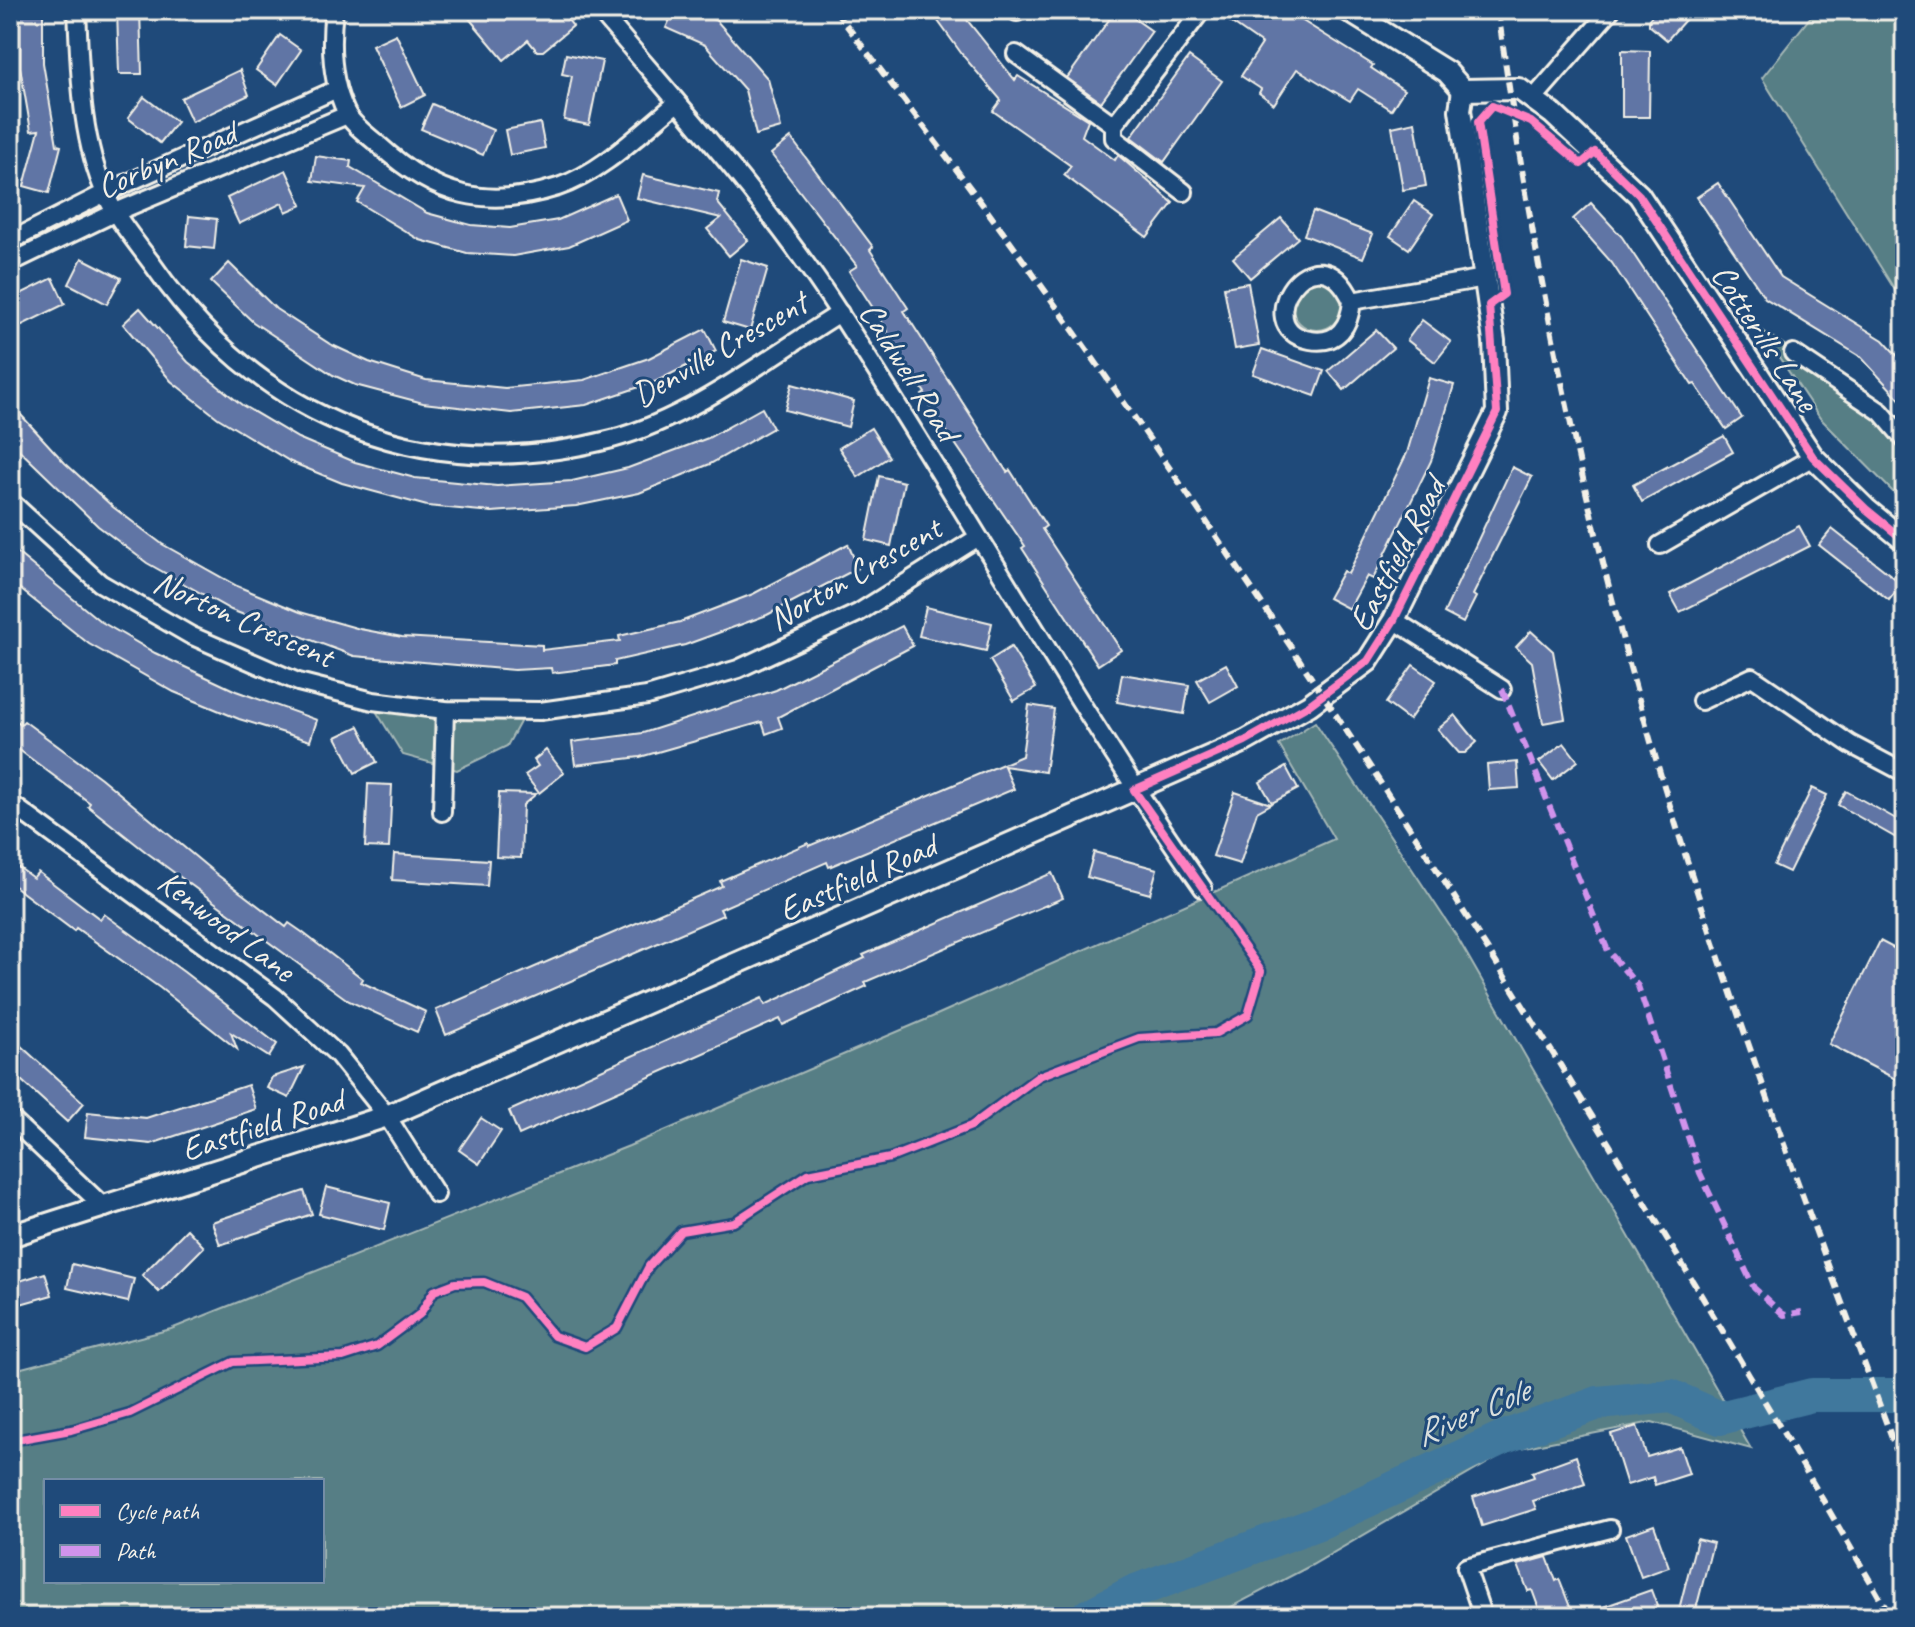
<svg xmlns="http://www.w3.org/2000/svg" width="1915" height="1627" viewBox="0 0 1915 1627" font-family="Caveat,sans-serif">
  <rect width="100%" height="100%" fill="#1f4a7a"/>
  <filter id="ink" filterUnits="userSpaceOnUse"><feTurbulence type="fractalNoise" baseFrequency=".0125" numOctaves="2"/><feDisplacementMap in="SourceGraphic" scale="16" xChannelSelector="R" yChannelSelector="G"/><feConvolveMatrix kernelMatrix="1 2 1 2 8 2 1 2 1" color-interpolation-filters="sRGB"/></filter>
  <g filter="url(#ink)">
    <g fill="#577e85" stroke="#a6b8b6" stroke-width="2" fill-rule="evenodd">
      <path d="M1816 10H1905V306L1762 78Z"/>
      <circle cx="1317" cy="305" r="25"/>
      <path d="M1760 329 1886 411 1905 435V504L1820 418Z"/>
      <path d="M373 706 526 711 507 746 457 770 403 755Z"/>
      <path d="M1315 722 1457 937 1751 1449 1652 1422 1510 1450 1312 1565 1212 1617H10V1371L171 1329 629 1146 932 1017 1334 839 1279 745ZM46 1481H322V1581H46Z"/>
    </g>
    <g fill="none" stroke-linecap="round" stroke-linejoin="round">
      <path stroke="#41789d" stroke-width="34" d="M1086 1617 1133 1592 1321 1522 1502 1438 1598 1403 1671 1396 1720 1418 1812 1395H1905"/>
    </g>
    <g fill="#6175a5" stroke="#f4f1e8" stroke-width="2">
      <path d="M20 10H43V63L57 145 61 146 49 193 24 186 39 130 31 131 20 67Z"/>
      <path d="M117 10H140L142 74H119Z"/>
      <path d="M462 10H560L573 26 543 51H537L528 40 504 60Z"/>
      <path d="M674 10H691L717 21 768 79 781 128 756 135 745 90 705 45 666 28Z"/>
      <path d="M930 10H959L1015 80 1018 76 1088 120 1082 136 1115 160 1118 155 1173 203 1147 237 1064 175 1071 166 993 111 1001 100 964 57Z"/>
      <path d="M1116 10H1122L1152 31 1101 102 1067 78Z"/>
      <path d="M1213 10H1285L1373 65 1371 68 1404 90 1391 110 1358 89 1350 101 1297 69 1274 104 1259 93 1261 89 1241 76 1262 44Z"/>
      <path d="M1657 10H1694L1667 40 1649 25V19Z"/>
      <path d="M396 34 425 95 401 107 372 45Z"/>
      <path d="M280 35 301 50 277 85 256 70Z"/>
      <path d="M1622 50 1650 51 1649 117H1622Z"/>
      <path d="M566 54 602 61 589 125 564 120 572 76 562 74Z"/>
      <path d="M1189 57 1222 81 1164 162 1131 137Z"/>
      <path d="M240 70 249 95 192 122 181 98Z"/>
      <path d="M144 97 177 122 160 143 128 118Z"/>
      <path d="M432 104 493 130 483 155 421 129Z"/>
      <path d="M1415 122 1426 186 1403 190 1392 127Z"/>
      <path d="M540 123 545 148 510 155 505 130Z"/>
      <path d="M791 138 873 247 870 250 908 308 904 311 1007 472 1010 470 1046 526 1042 529 1121 650 1098 665 1022 548 1025 546 922 395 925 393 886 333 888 331 849 271 857 266 771 154Z"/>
      <path d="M316 156 351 161 350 167 427 213 471 225 510 228 558 220 616 194 627 220 569 246 513 256 467 253 420 240 357 202 365 188 312 181Z"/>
      <path d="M286 170 302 205 286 212 282 203 239 224 227 198Z"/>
      <path d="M643 175 719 193 717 202 748 240 729 256 707 229 721 218 637 198Z"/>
      <path d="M1718 183 1781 277 1883 340 1905 364V405L1861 357 1765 298 1697 197Z"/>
      <path d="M1414 201 1433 214 1409 249 1390 236Z"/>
      <path d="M1591 203 1622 237 1742 418 1726 429 1695 384 1692 385 1612 263 1573 219Z"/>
      <path d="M1313 211 1373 234 1363 258 1304 235Z"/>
      <path d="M189 216 217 219 214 249 186 246Z"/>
      <path d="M1281 218 1298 238 1250 278 1233 258Z"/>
      <path d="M82 258 121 278 107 304 69 284Z"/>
      <path d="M741 259 768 268 750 330 723 322Z"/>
      <path d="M229 263 276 309 330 344 369 362 426 380 505 388 584 380 649 358 705 329 716 351 657 381 586 405 511 413 423 403 355 385 333 375 253 322 211 282Z"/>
      <path d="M53 278 65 304 10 331V299Z"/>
      <path d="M1248 283 1259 345 1235 349 1224 287Z"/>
      <path d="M140 308 188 362 242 405 298 438 355 462 415 478 497 486 572 481 628 468 708 438 762 408 773 428 710 464 639 493 576 506 492 512 427 506 342 483 291 462 218 418 171 381 123 324Z"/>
      <path d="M1422 320 1451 342 1435 362 1407 340Z"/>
      <path d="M1376 330 1393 348 1344 390 1328 371Z"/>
      <path d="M1262 349 1324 371 1315 396 1253 374Z"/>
      <path d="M1429 378 1454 385 1431 461 1373 579 1367 576 1349 609 1328 598 1343 571 1348 574 1407 453Z"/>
      <path d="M792 384 854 401 848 427 785 410Z"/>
      <path d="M10 403 65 463 113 507 162 544 237 586 300 612 360 629 402 637 542 645V650L620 641 619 636 680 622 753 594 848 544 858 568 767 615 685 645 615 661V665L552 673 551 668 514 670 354 656 231 610 147 563 98 526 10 441Z"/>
      <path d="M871 428 889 457 858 477 839 448Z"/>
      <path d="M1724 436 1733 452 1642 502 1633 485Z"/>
      <path d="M1512 467 1532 477 1473 595 1476 597 1463 623 1444 613Z"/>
      <path d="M879 476 904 482 891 546 866 540Z"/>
      <path d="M1799 526 1810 546 1680 612 1670 594Z"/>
      <path d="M1832 529 1902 584 1889 600 1819 545Z"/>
      <path d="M10 547 100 621 155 653 236 691 317 720 310 741 239 719 174 692 89 644 10 581Z"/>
      <path d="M926 607 992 623 986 651 919 636Z"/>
      <path d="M902 626 913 646 778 717 782 728 766 734 762 722 640 757 575 765 572 742 643 733 776 690Z"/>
      <path d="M1531 631 1553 651 1565 719 1543 723 1532 662 1516 647Z"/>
      <path d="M1011 647 1036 688 1014 701 990 660Z"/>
      <path d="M1226 664 1238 686 1210 702 1197 680Z"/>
      <path d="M1413 665 1436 681 1409 720 1386 703Z"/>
      <path d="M1122 674 1189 685 1184 714 1117 702Z"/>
      <path d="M1029 705 1054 709 1045 772 1004 766 1014 789 829 867 827 862 720 909 723 915 446 1035 436 1010 722 886 720 881 808 843 809 846 1022 756Z"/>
      <path d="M1455 715 1477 742 1465 753H1459L1438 729Z"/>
      <path d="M10 716 21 724 24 721 101 778 215 873 286 927 289 923 302 932 363 979 361 982 426 1012 417 1032 349 1001 146 852 88 806 90 803 10 743Z"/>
      <path d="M359 726 377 762 355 773 336 737Z"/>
      <path d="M1564 743 1578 761 1553 780 1539 762Z"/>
      <path d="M546 750 564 773 539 793 525 775 538 766 534 760Z"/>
      <path d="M1517 762 1519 788 1489 790 1487 765Z"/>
      <path d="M1286 767 1298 789 1272 803 1260 782Z"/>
      <path d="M368 784 392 785 389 848 365 847Z"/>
      <path d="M1812 788 1827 795 1789 872 1774 865Z"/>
      <path d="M1846 791 1905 824V843L1838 805Z"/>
      <path d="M1235 792 1271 804 1257 812 1240 864 1213 856Z"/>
      <path d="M499 793 536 794 523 805 521 858 496 857Z"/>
      <path d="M1094 852 1157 869 1150 894 1087 877Z"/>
      <path d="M394 854 489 860 487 886 392 880Z"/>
      <path d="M10 861 33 878 38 872 100 919 104 914 184 972 277 1044 269 1057 231 1033 237 1049 160 988 76 928 74 931 10 883Z"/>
      <path d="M1052 873 1063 898 865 982 867 986 783 1025 780 1019 519 1135 509 1111 762 998 765 1005 865 958 863 955Z"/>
      <path d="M1880 941 1905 954V1084L1829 1044Z"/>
      <path d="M10 1036 84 1103 67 1122 10 1070Z"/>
      <path d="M304 1067 289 1098 267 1088 272 1077Z"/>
      <path d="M248 1085 256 1109 151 1144 85 1137 88 1112 146 1118Z"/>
      <path d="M481 1118 501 1131 479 1164 459 1150Z"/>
      <path d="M326 1187 390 1203 384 1230 319 1214Z"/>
      <path d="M304 1191 312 1214 220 1245 212 1222Z"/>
      <path d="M187 1229 204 1247 159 1292 142 1275Z"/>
      <path d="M72 1264 134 1279 128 1302 67 1288Z"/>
      <path d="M45 1273 52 1295 10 1307V1284Z"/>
      <path d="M1637 1426 1647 1457 1680 1447 1689 1474 1655 1485 1653 1477 1627 1485 1611 1434Z"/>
      <path d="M1576 1456 1585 1484 1533 1501 1536 1509 1482 1526 1473 1497 1534 1477 1532 1472Z"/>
      <path d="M1654 1525 1669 1567 1641 1577 1626 1535Z"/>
      <path d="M1697 1539 1713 1543 1694 1617H1677Z"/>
      <path d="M1547 1557 1556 1581 1559 1579 1574 1617H1542L1532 1590 1528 1591 1518 1565Z"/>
      <path d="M1651 1590 1661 1617H1580V1615Z"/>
    </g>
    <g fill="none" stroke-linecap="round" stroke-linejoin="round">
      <defs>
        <g id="minor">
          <path d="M77 10C80 71 80 138 106 195 117 220 137 243 153 265 262 422 427 487 612 439 692 418 770 356 840 313"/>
          <path d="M334 10C330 43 331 81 346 112 352 125 369 136 380 146 435 196 486 210 558 187 603 172 641 132 677 103"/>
          <path d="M599 10C682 109 770 205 840 314 963 504 1073 702 1203 888"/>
          <path d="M1015 10 1017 12"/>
          <path d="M1016 54 1114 125V138L1184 192"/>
          <path d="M1534 98 1611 10"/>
          <path d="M1114 125 1202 10"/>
          <path d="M10 241 105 193 337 89"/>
          <path d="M10 263 116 212 347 115"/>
          <path d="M1352 301C1315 221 1245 329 1310 340 1338 345 1350 325 1352 301L1485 278"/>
          <path d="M1793 353 1881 412 1905 440"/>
          <path d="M10 501 100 583 190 635 298 682 373 701 445 710 540 711 647 696 738 669 858 613 977 538"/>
          <path d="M1660 545 1813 457"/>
          <path d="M1394 620 1502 689"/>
          <path d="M1701 701 1752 677 1850 744 1905 773"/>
          <path d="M10 803 275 997 338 1055 387 1116 436 1194"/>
          <path d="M442 812 445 710"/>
          <path d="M10 1118 105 1208"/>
          <path d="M1483 1617 1466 1567 1610 1529"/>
        </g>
        <g id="tertiary">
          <path d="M1347 10 1447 72 1463 90"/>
          <path d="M1463 90 1519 89 1553 114 1639 195 1813 457 1866 509 1905 541"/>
          <path d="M10 1236 387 1116 1245 741 1309 705 1368 661 1394 620 1497 412 1494 341 1460 110 1463 90"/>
        </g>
      </defs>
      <use href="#minor" stroke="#f4f1e8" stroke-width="22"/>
      <use href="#tertiary" stroke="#f4f1e8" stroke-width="26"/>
      <use href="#minor" stroke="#1f4a7a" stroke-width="16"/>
      <use href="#tertiary" stroke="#1f4a7a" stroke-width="20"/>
      <g stroke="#f4f1e8" stroke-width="6" stroke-dasharray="12 6" stroke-linecap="butt">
        <path d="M835 10C903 100 973 189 1038 281 1346 711 1626 1159 1891 1617"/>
        <path d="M1498 10C1532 262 1586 522 1658 766 1729 1005 1819 1239 1905 1474"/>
      </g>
      <path stroke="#d193ec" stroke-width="6" stroke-dasharray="12 6" stroke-linecap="butt" d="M1502 689 1608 951 1638 986 1700 1173 1754 1288 1784 1315 1802 1312"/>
      <defs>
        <path id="cycleway" d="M10 1441 71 1430 130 1413 233 1362 343 1357 377 1346 420 1314 434 1291 455 1283 484 1282 521 1297 554 1336 585 1347 617 1328 649 1266 681 1231 734 1222 808 1174 890 1158 971 1126 1039 1076 1139 1038 1216 1033 1248 1015 1261 971 1134 790 1245 741 1309 705 1368 661 1394 620 1497 412 1489 305 1504 294 1478 122 1492 106 1531 122 1581 164 1595 152 1639 195 1813 457 1866 509 1905 541"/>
      </defs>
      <use href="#cycleway" stroke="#1f4a7a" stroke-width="13"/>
      <use href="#cycleway" stroke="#ff80c0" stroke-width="8"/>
    </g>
  </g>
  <g text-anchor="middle" stroke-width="6" stroke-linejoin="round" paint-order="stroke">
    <g font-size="34" fill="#f4f1e8" stroke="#1f4a7a">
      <text transform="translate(166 159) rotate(-23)" y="12">Corbyn Road</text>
      <text transform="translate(1766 337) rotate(57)" y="12">Cotterills Lane</text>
      <text transform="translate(719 348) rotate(-30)" y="12">Denville Crescent</text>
      <text transform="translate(910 371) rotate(58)" y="12">Caldwell Road</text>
      <text transform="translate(1396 554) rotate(-62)" y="12">Eastfield Road</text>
      <text transform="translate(854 573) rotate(-30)" y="12">Norton Crescent</text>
      <text transform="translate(244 618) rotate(24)" y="12">Norton Crescent</text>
      <text transform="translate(857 877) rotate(-24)" y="12">Eastfield Road</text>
      <text transform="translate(227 925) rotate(37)" y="12">Kenwood Lane</text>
      <text transform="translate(262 1124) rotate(-18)" y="12">Eastfield Road</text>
    </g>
    <g font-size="36" font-style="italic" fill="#d9dfdd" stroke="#1f4a7a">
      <text transform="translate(1471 1411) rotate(-23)" y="13">River Cole</text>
    </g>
  </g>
  <rect width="1915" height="1627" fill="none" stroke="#1f4a7a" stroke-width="40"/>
  <rect x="20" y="20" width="1875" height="1587" fill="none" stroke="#f4f1e8" stroke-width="3" filter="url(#ink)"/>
  <rect x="44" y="1479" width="280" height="104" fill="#1f4a7a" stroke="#748da6" stroke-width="2"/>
  <rect x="60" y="1505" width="40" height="12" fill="#ff80c0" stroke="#748da6" stroke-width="2"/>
  <text x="116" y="1519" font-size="24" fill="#f4f1e8">Cycle path</text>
  <rect x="60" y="1545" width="40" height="12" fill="#d193ec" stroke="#748da6" stroke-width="2"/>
  <text x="116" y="1559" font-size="24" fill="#f4f1e8">Path</text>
</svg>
